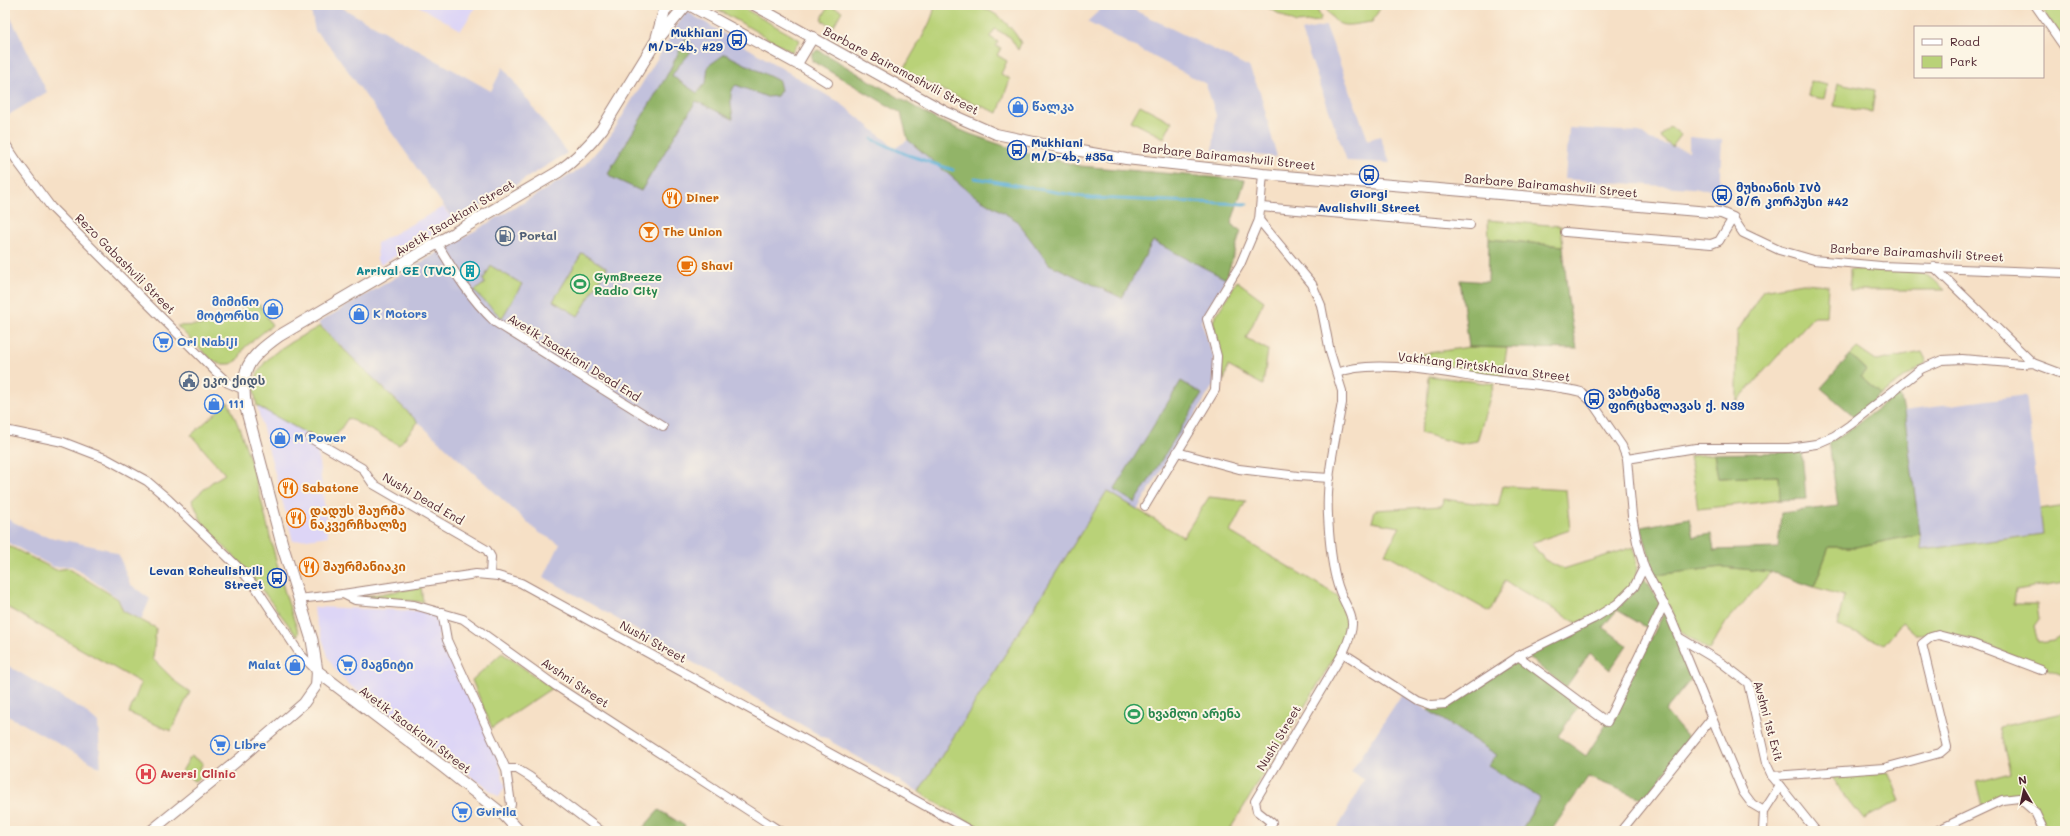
<svg xmlns="http://www.w3.org/2000/svg" width="2070" height="836" viewBox="0 0 2070 836" font-family="Mali,'Noto Sans Georgian',sans-serif">
  <rect width="100%" height="100%" fill="#fcf5e5"/>
  <filter id="ink" filterUnits="userSpaceOnUse"><feTurbulence type="fractalNoise" baseFrequency=".025" numOctaves="2"/><feDisplacementMap in="SourceGraphic" scale="8" xChannelSelector="R" yChannelSelector="G"/><feConvolveMatrix kernelMatrix="1 2 1 2 8 2 1 2 1" color-interpolation-filters="sRGB"/></filter>
  <filter id="wash" filterUnits="userSpaceOnUse"><feTurbulence type="fractalNoise" baseFrequency=".012" numOctaves="4" result="noise"/><feDisplacementMap in="SourceGraphic" scale="16" xChannelSelector="R" yChannelSelector="G"/><feGaussianBlur stdDeviation="0.9" result="paint"/><feColorMatrix in="noise" values="0 0 0 0 0 0 0 0 0 0 0 0 0 0 0 0 0 1.4 0 .05"/><feComposite in="paint" operator="in"/></filter>
  <g filter="url(#wash)">
    <rect width="100%" height="100%" fill="#f6e0c6"/>
    <g fill="#ddd5f6">
      <path d="M417 5H477L461 30Z"/>
      <path d="M443 207 455 222 380 265 377 260V243Z"/>
      <path d="M257 406 316 438 328 536 293 541Z"/>
      <path d="M314 607 422 611 435 616 441 630 438 636 478 713 497 756 505 786 499 797 347 683 334 668 329 659 315 617Z"/>
    </g>
    <g fill="#c2c1dc">
      <path d="M337 5 491 91 503 67 567 153 455 222 331 47 315 31 310 5Z"/>
      <path d="M1105 5H1124L1249 67 1260 92 1277 157 1213 151 1216 115 1206 84 1087 22Z"/>
      <path d="M686 11 843 105 895 148 908 140 972 194 1016 220 1049 264 1122 298 1153 241 1226 279 1201 321 1214 358V384L1137 510 1107 492 919 792 544 577 560 544 538 532 418 422 318 323 582 168 611 135Z"/>
      <path d="M8 12 47 92 5 117V14Z"/>
      <path d="M1326 26 1368 140 1380 136 1390 163 1347 161 1301 31Z"/>
      <path d="M1569 128 1640 132 1650 140 1689 151V137L1722 140 1719 190 1565 179Z"/>
      <path d="M2026 395 2043 534 1922 550 1904 411Z"/>
      <path d="M5 518 40 535 106 549 119 555 130 584 150 599 141 620 124 611 118 598 72 566 54 567 5 541Z"/>
      <path d="M5 664 82 709 98 723 101 768 20 722 5 715Z"/>
      <path d="M1402 694 1497 755 1488 766 1540 798 1521 831H1336L1365 780 1351 772Z"/>
    </g>
    <g fill="#b9d278" stroke="#827852">
      <path d="M710 5H738L800 40 792 52Z"/>
      <path d="M829 5 842 11 833 27 821 20Z"/>
      <path d="M935 5C947 5 963 2 975 5 995 10 1012 26 1021 43L1018 50 1010 37 995 29 990 37 998 42 996 46 1001 48 997 55 1007 61 1001 74 1010 79 998 113 944 91 904 70C913 50 932 26 935 5Z"/>
      <path d="M1263 5H1314L1321 17 1319 21 1296 23Z"/>
      <path d="M1324 5H1382L1372 22C1344 25 1339 32 1324 5Z"/>
      <path d="M2040 5H2065V42Z"/>
      <path d="M1811 81 1827 85 1824 99 1808 96Z"/>
      <path d="M1838 83 1875 90 1872 112 1834 106Z"/>
      <path d="M1140 105 1172 122 1164 138 1131 121Z"/>
      <path d="M1670 126 1681 135 1672 147 1660 137Z"/>
      <path d="M1488 220 1561 226 1563 246 1489 239Z"/>
      <path d="M582 253 607 268 578 316 553 301Z"/>
      <path d="M491 266 522 284 502 318 474 291 485 283 483 280Z"/>
      <path d="M1850 269 1920 272 1933 279 1945 290H1850Z"/>
      <path d="M1237 281 1264 301 1246 338 1268 350 1263 385 1228 366 1224 381 1213 321Z"/>
      <path d="M1803 283 1828 285 1826 317H1813L1737 401V332L1763 290Z"/>
      <path d="M245 303 259 304 272 325 244 348 238 360 231 364H220L213 361 177 326 202 325 237 319Z"/>
      <path d="M320 326 418 422 399 445 348 418 329 446 257 406C256 400 254 393 254 387 257 355 296 340 320 326Z"/>
      <path d="M1469 347 1507 348 1502 378 1415 368 1422 354Z"/>
      <path d="M1857 348 1876 361 1922 352 1927 362 1881 394 1860 377 1866 370 1850 355Z"/>
      <path d="M1429 376 1494 384 1477 441 1460 444 1420 433 1427 407Z"/>
      <path d="M228 402C263 475 269 559 299 633L297 636 246 569 204 526 192 500 212 482 225 474 191 435Z"/>
      <path d="M1714 454 1718 478 1779 476 1782 500 1698 509 1690 456Z"/>
      <path d="M1503 486 1566 490 1570 530 1531 543 1545 560 1563 569 1634 547C1635 556 1638 566 1636 575 1629 601 1598 613 1577 623L1505 581 1490 612 1385 553 1400 527 1372 522 1375 510 1442 506 1443 499 1498 506Z"/>
      <path d="M1107 491 1183 537 1209 497 1246 501 1230 532 1338 596 1349 623 1348 635 1229 831H984L919 792Z"/>
      <path d="M2065 505V582L2016 590 2014 604H2037L2039 620 2034 627 2038 642 2053 640 2065 633V676L1978 642 1948 633 1916 634 1902 622 1884 644 1837 626 1844 596 1814 587 1829 547H1856L1920 534 1922 550 2043 534 2040 509Z"/>
      <path d="M5 544 56 570 68 568 118 599 123 611 156 628 153 659 177 683 190 692 171 731 129 713 141 683 5 606Z"/>
      <path d="M1723 567 1771 572 1727 621 1709 650 1681 632 1655 575Z"/>
      <path d="M421 587 423 602 361 597Z"/>
      <path d="M502 653 552 688 492 728 472 680Z"/>
      <path d="M2063 713 2065 720V831H2048L2038 810 2020 794 2004 796 1982 806 1976 781 2010 772 1999 727Z"/>
      <path d="M191 756 203 763 200 768 202 776 195 782 182 771Z"/>
      <path d="M1888 772 1900 800 1864 819 1830 776Z"/>
    </g>
    <g fill="#92b468" stroke="#6e6a4a">
      <path d="M686 38 693 45C692 56 676 65 672 76L697 93 706 83 708 66 725 54 779 81 781 90 777 96 767 97 736 85C727 92 732 109 733 119L696 101 641 191 611 177 608 173 666 77Z"/>
      <path d="M818 50 937 120 970 134 1016 150 1080 166 1245 180 1231 224 1241 231 1226 279 1153 241 1122 298 1049 264 1016 220 972 194 908 140 901 113 812 61V53Z"/>
      <path d="M1489 239 1563 246 1568 300 1577 349 1469 347 1460 280 1488 282Z"/>
      <path d="M1850 355 1866 370 1860 377 1881 394 1855 417 1821 388Z"/>
      <path d="M1181 381 1202 394 1135 503 1114 490Z"/>
      <path d="M1899 392 1904 411 1920 534 1856 547H1829L1814 587 1771 572 1723 567 1655 575 1641 527 1689 518 1693 537 1711 534 1714 550 1778 548 1781 513 1838 506 1829 442 1843 435Z"/>
      <path d="M1802 452 1806 499 1780 500 1779 476 1718 478 1714 454Z"/>
      <path d="M1644 578 1661 604 1651 630 1617 610 1603 627 1627 645 1610 670 1590 653 1566 687 1530 659 1531 652 1619 606 1637 590Z"/>
      <path d="M1665 611 1692 678 1665 711 1690 740 1644 799 1588 777 1551 831H1521L1540 798 1488 766 1497 755 1428 710 1432 707 1448 706 1462 698 1518 660 1578 707 1558 736 1586 756 1614 712Z"/>
      <path d="M659 810 685 826 683 831H642L641 830Z"/>
    </g>
    <g fill="none" stroke-linecap="round" stroke-linejoin="round">
      <g stroke="#5fb0da" stroke-width="3">
        <path d="M872 139 908 155 953 170"/>
        <path d="M975 178 1090 198 1247 204"/>
      </g>
    </g>
  </g>
  <g filter="url(#ink)">
    <g fill="none" stroke-linecap="round" stroke-linejoin="round">
      <defs>
        <g id="minor">
          <path d="M2035 5 2065 48"/>
          <path d="M797 64 828 83"/>
          <path d="M5 143 19 164 51 207 214 370 228 383 242 389"/>
          <path d="M1261 207 1470 225"/>
          <path d="M1259 220 1312 284 1321 305 1330 352 1342 391V403C1335 440 1326 478 1328 515 1329 536 1331 559 1336 579 1345 616 1363 611 1343 653L1255 801 1257 811 1272 823 1265 831"/>
          <path d="M1565 232 1711 244 1719 241 1733 218 1743 233 1779 250 1814 260 1881 266 2065 273"/>
          <path d="M437 243C454 272 471 299 495 322L663 427"/>
          <path d="M1934 267 2033 363"/>
          <path d="M1337 373C1375 357 1453 375 1494 380 1523 384 1553 385 1581 392L1591 401 1622 446 1627 459 1632 516 1637 542 1644 567 1670 616 1712 718 1621 831"/>
          <path d="M5 430 63 442 107 459 147 481 168 499 240 569 257 589 300 654 317 671"/>
          <path d="M310 438 362 468 373 484 487 550 491 557 490 575"/>
          <path d="M1177 452 1239 469 1298 476 1330 478"/>
          <path d="M1627 459 1696 448H1789L1816 444 1834 436 1850 425 1921 369 1942 360 1962 359 2022 364 2033 363 2065 375"/>
          <path d="M1145 506 1215 390 1217 356 1207 319 1240 265 1259 220 1263 174"/>
          <path d="M343 594 355 600 414 605 463 619 556 686 780 831"/>
          <path d="M298 599 343 594 476 574 498 576 521 583 971 831"/>
          <path d="M442 612 447 640 506 769 511 804 510 809 505 816"/>
          <path d="M1680 638 1722 663 1748 683 1766 763 1772 776 1816 831"/>
          <path d="M1343 653 1416 700 1430 705 1446 704 1522 654 1593 619 1617 604 1634 587 1644 567"/>
          <path d="M1518 656 1607 722 1664 604"/>
          <path d="M1712 718 1743 792 1752 804 1764 811"/>
          <path d="M506 769H517L530 777 601 831"/>
          <path d="M1772 776 1884 768 1940 753 1947 747 1922 644 1931 637 1938 635 1973 644 2041 670"/>
          <path d="M1763 831 1764 811 1780 786"/>
          <path d="M1936 831 2002 800 2019 798 2035 812 2044 831"/>
        </g>
        <g id="tertiary">
          <path d="M689 5 797 64 813 37"/>
          <path d="M754 5 946 112 996 134 1058 147 1126 159 1263 174 1721 213 1733 218"/>
          <path d="M151 831 237 761 304 703 316 686 317 671"/>
        </g>
        <g id="secondary">
          <path d="M657 37 666 5"/>
          <path d="M519 831 505 816 442 766 317 671 312 640 282 544 246 408C239 370 248 358 279 336L558 172C575 160 589 146 602 129L656 41 686 5"/>
        </g>
      </defs>
      <use href="#minor" stroke="#a08078" stroke-width="10"/>
      <use href="#tertiary" stroke="#a08078" stroke-width="12"/>
      <use href="#secondary" stroke="#a08078" stroke-width="13"/>
      <use href="#minor" stroke="#fff" stroke-width="8"/>
      <use href="#tertiary" stroke="#fff" stroke-width="10"/>
      <use href="#secondary" stroke="#fff" stroke-width="11"/>
    </g>
  </g>
  <defs>
    <symbol id="bus-ring" viewBox="-11 -11 22 22"><circle r="9.5" fill="#fcf5e5" stroke="#1a4fb4" stroke-width="1.5"/><path d="M-5-6H5V4H4V6H2V4H-2V6H-4V4H-5ZM-3.5-4V0h7V-4ZM-3.5 1.2v1.5H-2V1.2ZM2 1.2v1.5H3.5V1.2Z" fill="#1a4fb4"/></symbol>
    <symbol id="shop-ring" viewBox="-11 -11 22 22"><circle r="9.5" fill="#fcf5e5" stroke="#3f7fe0" stroke-width="1.5"/><path d="M-5-2.5h2.3a2.7 3.5 0 0 1 5.4 0H5L5.5 6h-11ZM-1.5-2.5h3a1.5 2.3 0 0 0-3 0Z" fill="#3f7fe0"/></symbol>
    <symbol id="restaurant-ring" viewBox="-11 -11 22 22"><circle r="9.5" fill="#fcf5e5" stroke="#e8710a" stroke-width="1.5"/><path d="M-5-6h1v4h1v-4h1v4h1v-4h1v5L-1.5 .5V6h-2V.5L-5-1ZM5-6V6H3V1.5H1.5Q1.5-4 5-6Z" fill="#e8710a"/></symbol>
    <symbol id="bar-ring" viewBox="-11 -11 22 22"><circle r="9.5" fill="#fcf5e5" stroke="#e8710a" stroke-width="1.5"/><path d="M-6-5H6L.8 .8V4.5H3.5V6h-7V4.5H-.8V.8Z" fill="#e8710a"/></symbol>
    <symbol id="fuel-ring" viewBox="-11 -11 22 22"><circle r="9.5" fill="#fcf5e5" stroke="#5c6f8a" stroke-width="1.5"/><path d="M-5.5-6h7V0h2V4h1.3V-2.5L3-4.5l.8-.8L6-3V5H2.5V1h-1V6h-7ZM-4.2-4.7v3.2H.2V-4.7Z" fill="#5c6f8a"/></symbol>
    <symbol id="cafe-ring" viewBox="-11 -11 22 22"><circle r="9.5" fill="#fcf5e5" stroke="#e8710a" stroke-width="1.5"/><path d="M-5.5-4.5H6V0H3Q3 3.5 0 3.5H-2.5Q-5.5 3.5-5.5 0ZM3-3.2v2h1.7v-2ZM-6 4.5H4V6H-6Z" fill="#e8710a"/></symbol>
    <symbol id="building-ring" viewBox="-11 -11 22 22"><circle r="9.5" fill="#fcf5e5" stroke="#0f9aa8" stroke-width="1.5"/><path d="M-4-6H4V6H1V3H-1V6H-4ZM-2.5-4.3h1.7v1.8h-1.7ZM.8-4.3h1.7v1.8H.8ZM-2.5-1h1.7V.8h-1.7ZM.8-1h1.7V.8H.8Z" fill="#0f9aa8"/></symbol>
    <symbol id="stadium-ring" viewBox="-11 -11 22 22"><circle r="9.5" fill="#fcf5e5" stroke="#2e9e5b" stroke-width="1.5"/><path d="M0-5a6.5 5 0 1 0 0 10a6.5 5 0 1 0 0-10ZM-3.5-1.8h7v3.6h-7Z" fill="#2e9e5b"/></symbol>
    <symbol id="supermarket-ring" viewBox="-11 -11 22 22"><circle r="9.5" fill="#fcf5e5" stroke="#3f7fe0" stroke-width="1.5"/><path d="M-6-5.5h2.5l.6 2H6L4.5 2H-2.5L-4.4-4H-6ZM-1.5 3.2a1.3 1.3 0 1 0 .1 0ZM3 3.2a1.3 1.3 0 1 0 .1 0Z" fill="#3f7fe0"/></symbol>
    <symbol id="civic-ring" viewBox="-11 -11 22 22"><circle r="9.5" fill="#fcf5e5" stroke="#5c6f8a" stroke-width="1.5"/><path d="M-.6-6.5H3V-4.5H.6V-3L4-1V1h2V6H-6V1h2V-1L-.6-3ZM-1.2 2.5V6h2.4V2.5Z" fill="#5c6f8a"/></symbol>
    <symbol id="hospital-ring" viewBox="-11 -11 22 22"><circle r="9.5" fill="#fcf5e5" stroke="#e0444e" stroke-width="1.5"/><path d="M-5-5h3v3.5h4V-5h3V5h-3V1.5h-4V5h-3Z" fill="#e0444e"/></symbol>
  </defs>
  <g fill-rule="evenodd">
    <use href="#bus-ring" x="726" y="29" width="22" height="22"/>
    <use href="#shop-ring" x="1007" y="96" width="22" height="22"/>
    <use href="#bus-ring" x="1006" y="139" width="22" height="22"/>
    <use href="#bus-ring" x="1358" y="164" width="22" height="22"/>
    <use href="#bus-ring" x="1711" y="184" width="22" height="22"/>
    <use href="#restaurant-ring" x="661" y="187" width="22" height="22"/>
    <use href="#bar-ring" x="638" y="221" width="22" height="22"/>
    <use href="#fuel-ring" x="494" y="225" width="22" height="22"/>
    <use href="#cafe-ring" x="676" y="255" width="22" height="22"/>
    <use href="#building-ring" x="459" y="260" width="22" height="22"/>
    <use href="#stadium-ring" x="569" y="273" width="22" height="22"/>
    <use href="#shop-ring" x="262" y="298" width="22" height="22"/>
    <use href="#shop-ring" x="348" y="303" width="22" height="22"/>
    <use href="#supermarket-ring" x="152" y="331" width="22" height="22"/>
    <use href="#civic-ring" x="178" y="370" width="22" height="22"/>
    <use href="#bus-ring" x="1583" y="388" width="22" height="22"/>
    <use href="#shop-ring" x="203" y="393" width="22" height="22"/>
    <use href="#shop-ring" x="269" y="427" width="22" height="22"/>
    <use href="#restaurant-ring" x="277" y="477" width="22" height="22"/>
    <use href="#restaurant-ring" x="285" y="507" width="22" height="22"/>
    <use href="#restaurant-ring" x="298" y="556" width="22" height="22"/>
    <use href="#bus-ring" x="266" y="567" width="22" height="22"/>
    <use href="#shop-ring" x="284" y="654" width="22" height="22"/>
    <use href="#supermarket-ring" x="336" y="654" width="22" height="22"/>
    <use href="#stadium-ring" x="1123" y="703" width="22" height="22"/>
    <use href="#supermarket-ring" x="209" y="734" width="22" height="22"/>
    <use href="#hospital-ring" x="135" y="763" width="22" height="22"/>
    <use href="#supermarket-ring" x="451" y="801" width="22" height="22"/>
  </g>
  <g text-anchor="middle" stroke-width="4" stroke-linejoin="round" paint-order="stroke">
    <g font-size="12" font-weight="bold" fill="#164399" stroke="#fcf5e5" text-anchor="start">
      <text x="723" y="37" text-anchor="end">Mukhiani<tspan x="723" dy="14">M/D-4b, #29</tspan></text>
      <text x="1031" y="147">Mukhiani<tspan x="1031" dy="14">M/D-4b, #35a</tspan></text>
      <text x="1736" y="192">მუხიანის IVბ<tspan x="1736" dy="14">მ/რ კორპუსი #42</tspan></text>
      <text x="1369" y="198" text-anchor="middle">Giorgi<tspan x="1369" dy="14">Avalishvili Street</tspan></text>
      <text x="1608" y="396">ვახტანგ<tspan x="1608" dy="14">ფირცხალავას ქ. N39</tspan></text>
      <text x="263" y="575" text-anchor="end">Levan Rcheulishvili<tspan x="263" dy="14">Street</tspan></text>
    </g>
    <g font-size="12" fill="#4a1f2b" stroke="#fcf5e5">
      <text transform="translate(901 71) rotate(28)" y="4">Barbare Bairamashvili Street</text>
      <text transform="translate(1229 157) rotate(6)" y="4">Barbare Bairamashvili Street</text>
      <text transform="translate(1551 186) rotate(5)" y="4">Barbare Bairamashvili Street</text>
      <text transform="translate(455 218) rotate(-31)" y="4">Avetik Isaakiani Street</text>
      <text transform="translate(1917 253) rotate(3)" y="4">Barbare Bairamashvili Street</text>
      <text transform="translate(125 264) rotate(45)" y="4">Rezo Gabashvili Street</text>
      <text transform="translate(574 358) rotate(32)" y="4">Avetik Isaakiani Dead End</text>
      <text transform="translate(1484 367) rotate(7)" y="4">Vakhtang Pirtskhalava Street</text>
      <text transform="translate(423 499) rotate(30)" y="4">Nushi Dead End</text>
      <text transform="translate(653 642) rotate(29)" y="4">Nushi Street</text>
      <text transform="translate(575 683) rotate(34)" y="4">Avshni Street</text>
      <text transform="translate(1768 721) rotate(75)" y="4">Avshni 1st Exit</text>
      <text transform="translate(415 730) rotate(37)" y="4">Avetik Isaakiani Street</text>
      <text transform="translate(1279 738) rotate(-59)" y="4">Nushi Street</text>
    </g>
    <g font-size="12" font-weight="bold" fill="#366cbe" stroke="#fcf5e5" text-anchor="start">
      <text x="1032" y="111">წალკა</text>
      <text x="259" y="306" text-anchor="end">მიმინო<tspan x="259" dy="14">მოტორსი</tspan></text>
      <text x="373" y="318">K Motors</text>
      <text x="177" y="346">Ori Nabiji</text>
      <text x="228" y="408">111</text>
      <text x="294" y="442">M Power</text>
      <text x="281" y="669" text-anchor="end">Malat</text>
      <text x="361" y="669">მაგნიტი</text>
      <text x="234" y="749">Libre</text>
      <text x="476" y="816">Gvirila</text>
    </g>
    <g font-size="12" font-weight="bold" fill="#c56008" stroke="#fcf5e5" text-anchor="start">
      <text x="686" y="202">Diner</text>
      <text x="663" y="236">The Union</text>
      <text x="701" y="270">Shavi</text>
      <text x="302" y="492">Sabatone</text>
      <text x="310" y="515">დადუს შაურმა<tspan x="310" dy="14">ნაკვერჩხალზე</tspan></text>
      <text x="323" y="571">შაურმანიაკი</text>
    </g>
    <g font-size="12" font-weight="bold" fill="#4e5e75" stroke="#fcf5e5" text-anchor="start">
      <text x="519" y="240">Portal</text>
      <text x="203" y="385">ეკო ქიდს</text>
    </g>
    <g font-size="12" font-weight="bold" fill="#0d838f" stroke="#fcf5e5" text-anchor="end">
      <text x="456" y="275">Arrival GE (TVC)</text>
    </g>
    <g font-size="12" font-weight="bold" fill="#27864d" stroke="#fcf5e5" text-anchor="start">
      <text x="594" y="281">GymBreeze<tspan x="594" dy="14">Radio City</tspan></text>
      <text x="1148" y="718">ხვამლი არენა</text>
    </g>
    <g font-size="12" font-weight="bold" fill="#be3a42" stroke="#fcf5e5" text-anchor="start">
      <text x="160" y="778">Aversi Clinic</text>
    </g>
  </g>
  <rect width="2070" height="836" fill="none" stroke="#fcf5e5" stroke-width="20"/>
  <rect x="1914" y="26" width="130" height="52" fill="#fcf5e5" stroke="#b59f9b"/>
  <rect x="1922" y="39" width="20" height="6" fill="#ffffff" stroke="#b59f9b"/>
  <text x="1950" y="46" font-size="12" fill="#4a1f2b">Road</text>
  <rect x="1922" y="56" width="20" height="12" fill="#b9d278" stroke="#b59f9b"/>
  <text x="1950" y="66" font-size="12" fill="#4a1f2b">Park</text>
  <g transform="translate(2024 790) rotate(351)" stroke="#fcf5e5" stroke-width="3" paint-order="stroke">
  <path d="M0-3L7 15L0 10L-7 15Z" fill="#4a1f2b"/>
  <text y="-6" font-size="11" font-weight="bold" text-anchor="middle" fill="#4a1f2b">N</text>
  </g>
</svg>
